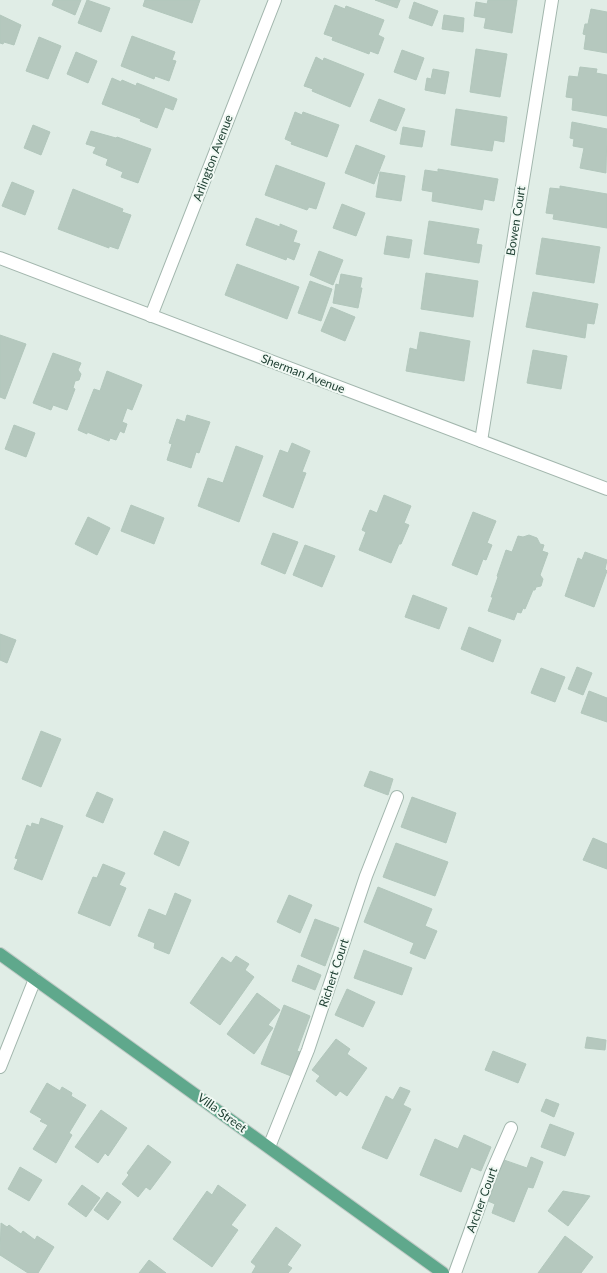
<svg xmlns="http://www.w3.org/2000/svg" width="607" height="1273" viewBox="0 0 607 1273" font-family="Lato,sans-serif">
  <rect width="100%" height="100%" fill="#e0ede6"/>
  <g fill="#b5c8be" stroke="#b2c7bc">
    <path d="M54 0H81L75 15 52 5Z"/>
    <path d="M87 0 110 8 101 32 78 23Z"/>
    <path d="M145 0H200L192 23 143 6Z"/>
    <path d="M375 0H400L397 8Z"/>
    <path d="M488 0H517L512 33 484 28 486 18 474 16 476 2 487 4Z"/>
    <path d="M414 2 438 11 432 26 409 18Z"/>
    <path d="M335 5 345 9 346 6 384 20 378 35 384 38 378 54 370 51 369 54 332 40 333 37 324 34Z"/>
    <path d="M591 9 607 12V53L584 49 586 35 583 34 585 24H588Z"/>
    <path d="M0 15 21 25 14 45 4 42 3 44 0 43Z"/>
    <path d="M444 15 464 18 463 32 442 29Z"/>
    <path d="M132 36 175 52 172 60 176 61 169 81 155 76 154 79 121 66Z"/>
    <path d="M39 37 61 46 48 79 26 71Z"/>
    <path d="M476 49 507 54 500 97 470 92Z"/>
    <path d="M402 50 424 58 416 80 394 72Z"/>
    <path d="M76 52 97 61 88 83 67 74Z"/>
    <path d="M316 57 323 61 324 58 364 74 350 107 312 91 313 89 304 86Z"/>
    <path d="M580 67 597 69 596 73 607 75V116L572 110 573 98 566 97 569 76 578 77Z"/>
    <path d="M433 69 449 72 445 94 425 90 427 78 431 79Z"/>
    <path d="M112 78 121 82 122 80 136 86 137 83 177 99 173 110 165 107 157 128 140 121 141 119 102 104Z"/>
    <path d="M379 99 405 109 396 131 370 121Z"/>
    <path d="M456 109 507 117 504 142 494 140 492 151 451 145Z"/>
    <path d="M295 112 302 115 303 112 339 125 327 157 291 144 292 142 285 139Z"/>
    <path d="M572 122 607 129 606 173 580 168 584 148 573 146 574 139 570 138Z"/>
    <path d="M33 125 50 132 41 155 24 148Z"/>
    <path d="M403 127 425 131 422 147 400 144Z"/>
    <path d="M91 131 116 138 117 137 151 149 138 183 121 177 123 172 106 165 108 159 93 153 96 147 86 144Z"/>
    <path d="M356 145 385 156 374 184 345 173Z"/>
    <path d="M276 165 325 183 316 209 309 207 307 210 265 195Z"/>
    <path d="M438 169 498 179 494 201 484 199 482 210 432 201 433 192 422 190 425 170 438 172Z"/>
    <path d="M380 172 405 176 401 201 376 197Z"/>
    <path d="M12 182 34 191 25 215 2 206Z"/>
    <path d="M560 186 607 194V228L553 219 554 214 546 213 550 188 560 189Z"/>
    <path d="M73 189 123 209 122 212 131 215 118 249 109 246V248L58 229Z"/>
    <path d="M342 204 365 213 356 236 333 228Z"/>
    <path d="M256 218 280 227V224L297 231 293 242 300 244 294 260 287 257 286 260 246 245Z"/>
    <path d="M429 221 479 229 476 244 482 245 479 263 424 254Z"/>
    <path d="M387 236 412 240 409 258 384 254Z"/>
    <path d="M542 238 600 247 594 283 536 274Z"/>
    <path d="M319 251 343 260 333 285 310 275Z"/>
    <path d="M237 264 299 287 287 319 225 295Z"/>
    <path d="M426 273 478 281 473 317 421 309Z"/>
    <path d="M341 274 362 278 360 288H362L358 308 333 303 336 284 339 285Z"/>
    <path d="M310 281 332 289 321 321 298 313Z"/>
    <path d="M533 292 598 304 594 324 587 323 585 338 526 327Z"/>
    <path d="M331 307 355 317 345 341 321 331Z"/>
    <path d="M420 332 470 341 464 381 406 371 410 348 417 350Z"/>
    <path d="M0 335 26 344 5 399 0 397Z"/>
    <path d="M533 350 567 356 561 389 527 383Z"/>
    <path d="M53 353 81 363 78 370 81 374 79 380 75 381 73 388 75 389 67 410 53 405 51 410 33 403Z"/>
    <path d="M107 371 142 385 132 410 127 408 122 422 127 424 124 433 120 431 116 440 110 438 109 441 87 432V434L78 430 94 389 100 391Z"/>
    <path d="M187 415 210 422 199 453 196 452 191 468 167 460 172 444 169 443 177 419 185 422Z"/>
    <path d="M14 425 35 433 26 457 5 449Z"/>
    <path d="M292 443 310 451 302 472 306 473 293 508 263 496 280 450 288 453Z"/>
    <path d="M236 446 263 456 239 522 198 506 208 478 223 483Z"/>
    <path d="M384 495 411 506 404 523 409 525 401 544H399L391 563 359 550 366 532 362 530 370 510 377 513Z"/>
    <path d="M131 505 164 518 154 544 121 531Z"/>
    <path d="M473 512 496 521 487 543 492 545 486 560 483 559 477 575 452 565Z"/>
    <path d="M88 517 110 528 97 555 75 544Z"/>
    <path d="M273 533 298 542 285 574 261 564Z"/>
    <path d="M529 535 537 538 540 544 544 545 542 551 548 553 540 575 543 579 541 586 536 587 535 590H533L525 609 523 608 521 613 517 612 514 620 488 611 493 597H491L498 577 497 576 506 550 512 552 518 536 523 537Z"/>
    <path d="M305 545 335 556 322 587 293 575Z"/>
    <path d="M585 552 607 560 605 569 607 571 594 607 565 596 578 558 582 560Z"/>
    <path d="M413 595 447 608 439 629 405 617Z"/>
    <path d="M469 627 501 640 493 662 461 649Z"/>
    <path d="M0 634 16 640 7 663 0 660Z"/>
    <path d="M577 667 592 673 583 695 568 689Z"/>
    <path d="M541 668 565 677 555 702 531 693Z"/>
    <path d="M589 691 607 698V722L581 713Z"/>
    <path d="M41 731 61 739 41 787 22 779Z"/>
    <path d="M370 771 393 779 388 795 364 786Z"/>
    <path d="M97 792 113 799 103 823 86 816Z"/>
    <path d="M412 797 456 813 446 843 401 827Z"/>
    <path d="M41 818 63 826 42 880 14 869 18 859 15 858 27 825 31 827 32 823 39 825Z"/>
    <path d="M164 831 189 842 179 866 154 854Z"/>
    <path d="M593 838 607 844V869L583 860Z"/>
    <path d="M396 843 448 862 435 896 383 877Z"/>
    <path d="M103 864 125 873 119 885 126 888 110 926 78 913 93 877 97 878Z"/>
    <path d="M378 887 432 909 425 926 437 931 425 959 410 953 414 943 364 922Z"/>
    <path d="M175 893 191 900 169 954 154 948 155 943 138 936 149 909 166 916Z"/>
    <path d="M289 895 312 905 300 933 277 922Z"/>
    <path d="M315 919 339 928 325 966 301 956Z"/>
    <path d="M364 950 412 968 402 995 354 978Z"/>
    <path d="M236 956 249 964 245 970 254 977 220 1025 190 1003 222 957 231 963Z"/>
    <path d="M298 965 321 975 315 990 292 981Z"/>
    <path d="M347 989 375 1002 363 1027 335 1015Z"/>
    <path d="M257 993 280 1010 268 1025 273 1028 254 1054 227 1034Z"/>
    <path d="M284 1005 310 1016 297 1051 300 1052 291 1076 261 1064Z"/>
    <path d="M587 1037 606 1040 605 1050 585 1048Z"/>
    <path d="M336 1039 350 1049 347 1054 367 1068 347 1096 340 1091 336 1096 316 1081 320 1076 312 1070Z"/>
    <path d="M493 1051 526 1064 518 1083 485 1070Z"/>
    <path d="M47 1083 60 1091 62 1087 72 1093 71 1096 86 1105 69 1133 72 1135 56 1163 33 1149 48 1125 40 1121 42 1119 30 1112Z"/>
    <path d="M400 1087 410 1091 403 1105 411 1109 387 1159 362 1148 386 1096 393 1100Z"/>
    <path d="M546 1099 559 1104 554 1117 541 1111Z"/>
    <path d="M101 1110 127 1128 108 1156 105 1153 98 1163 75 1147Z"/>
    <path d="M550 1124 574 1133 565 1156 541 1147Z"/>
    <path d="M464 1135 491 1147 481 1171 471 1167 461 1192 420 1175 435 1139 458 1149Z"/>
    <path d="M148 1145 171 1162 150 1190 146 1187 138 1197 122 1184 129 1175 127 1173Z"/>
    <path d="M531 1157 543 1162 533 1188 528 1187 514 1222 492 1213 495 1204 488 1201 504 1160 527 1168Z"/>
    <path d="M20 1167 42 1180 29 1201 8 1189Z"/>
    <path d="M82 1185 100 1198 86 1217 68 1204Z"/>
    <path d="M218 1185 246 1205 231 1225 238 1230 212 1267 173 1239 207 1191 212 1195Z"/>
    <path d="M563 1191 590 1196 568 1226 548 1211Z"/>
    <path d="M107 1192 121 1202 108 1220 94 1210Z"/>
    <path d="M1 1223 7 1227 9 1225 21 1234 23 1231 35 1240 37 1236 54 1247 38 1273H28L0 1255Z"/>
    <path d="M276 1227 301 1245 287 1265 292 1268 288 1273H252L256 1266 251 1262Z"/>
    <path d="M565 1236 593 1257 581 1273H538Z"/>
    <path d="M149 1260 166 1273H139Z"/>
  </g>
  <g fill="none" stroke-linecap="round" stroke-linejoin="round">
    <defs>
      <g id="minor">
        <path d="M0 258 607 489"/>
        <path d="M151 316 275 0"/>
        <path d="M481 441 552 0"/>
        <path d="M0 1067 35 979"/>
        <path d="M269 1147 308 1050 366 876 397 797"/>
        <path d="M455 1273 491 1174 511 1128"/>
      </g>
      <path id="major" d="M0 954 443 1273"/>
    </defs>
    <use href="#minor" stroke="#a2b6ad" stroke-width="14"/>
    <use href="#major" stroke="#c0cac6" stroke-width="14"/>
    <use href="#minor" stroke="#fff" stroke-width="12"/>
    <use href="#major" stroke="#5fa88c" stroke-width="12"/>
  </g>
  <g text-anchor="middle" stroke-width="4" stroke-linejoin="round" paint-order="stroke">
    <g font-size="12" fill="#1f4033" stroke="#f1f9f4">
      <text transform="translate(213 158) rotate(-69)" y="4">Arlington Avenue</text>
      <text transform="translate(516 221) rotate(-81)" y="4">Bowen Court</text>
      <text transform="translate(303 374) rotate(21)" y="4">Sherman Avenue</text>
      <text transform="translate(334 973) rotate(-72)" y="4">Richert Court</text>
      <text transform="translate(222 1113) rotate(36)" y="4">Villa Street</text>
      <text transform="translate(482 1200) rotate(-70)" y="4">Archer Court</text>
    </g>
  </g>
</svg>
